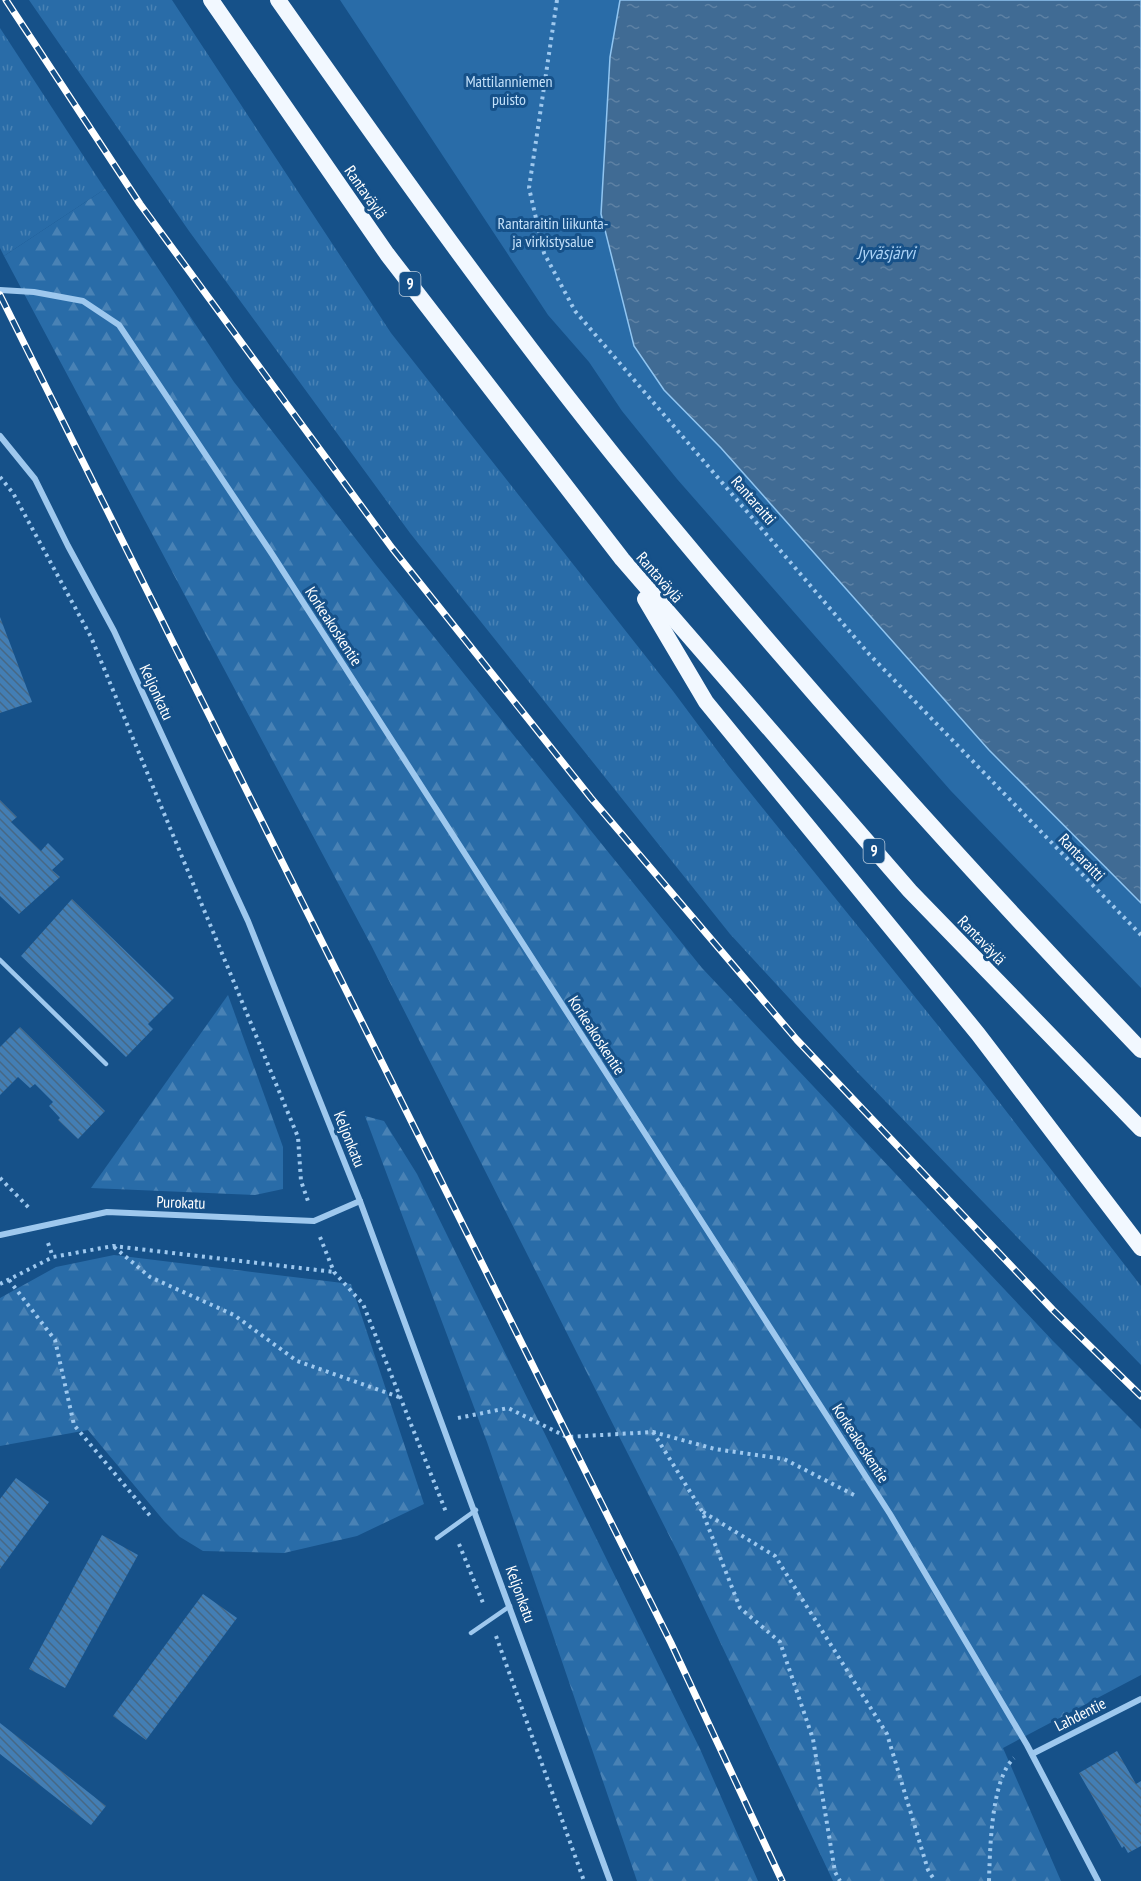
<svg xmlns="http://www.w3.org/2000/svg" width="1141" height="1881" viewBox="0 0 1141 1881" font-family="'PT Sans Narrow',sans-serif">
  <defs>
    <pattern id="grass-tufts" width="24" height="20" patternUnits="userSpaceOnUse" patternTransform="scale(1.5)"><rect width="24" height="20" fill="#296ca8"/><path d="M3 7l-1-3M5 7V3M7 7l1-3M15 17l-1-3M17 17v-4M19 17l1-3" fill="none" stroke="#4982b5"/></pattern>
    <pattern id="forest-firs" width="22" height="20" patternUnits="userSpaceOnUse" patternTransform="scale(1.5)"><rect width="22" height="20" fill="#296ca8"/><path d="M5 1l3.5 6h-7zM16 11l3.5 6h-7z" fill="#4982b5"/></pattern>
    <pattern id="water-ripples" width="26" height="14" patternUnits="userSpaceOnUse" patternTransform="scale(1.5)"><rect width="26" height="14" fill="#406b94"/><path d="M2 4q2-2 4 0t4 0M15 11q2-2 4 0t4 0" fill="none" stroke="#5d81a4"/></pattern>
    <pattern id="building-back-hatch" width="6" height="6" patternUnits="userSpaceOnUse" patternTransform="scale(1.5)"><rect width="6" height="6" fill="#437eb4"/><path d="M-1 5l2 2M0 0l6 6M5-1l2 2" fill="none" stroke="#476885"/></pattern>
  </defs>
  <rect width="100%" height="100%" fill="#165189"/>
  <g fill="url(#grass-tufts)">
    <path d="M29 0H172L391 333 673 691 728 765 986 1085 1141 1286V1365L858 1073 730 934 410 533 189 231Z"/>
    <path d="M0 28 105 189 4 256 0 248Z"/>
  </g>
  <g fill="url(#forest-firs)">
    <path d="M105 189 234 382 376 565 702 968 1053 1341 1141 1429V1675L1003 1748 1061 1881H833L679 1555 371 945 4 256Z"/>
    <path d="M228 995 283 1147V1189L255 1195 91 1188Z"/>
    <path d="M365 1116 384 1121 417 1174 700 1749 758 1881H637L487 1442Z"/>
    <path d="M114 1255 351 1284 424 1504 357 1536 284 1553 203 1551 180 1537 164 1521 88 1430 0 1446V1298L56 1267Z"/>
  </g>
  <path fill="#296ca8" d="M340 0H620L610 57 608 114 664 390 721 448 989 750 1141 903V988L951 791 677 479 622 411 589 362 548 315Z"/>
  <path fill="url(#water-ripples)" stroke="#90c5f1" stroke-width="1.5" d="M620 0H1141V903L989 750 721 448 664 390 634 346 601 214 610 57Z"/>
  <g fill="url(#building-back-hatch)">
    <path d="M0 617 32 702 0 713Z"/>
    <path d="M0 800 17 817 11 822 41 851 48 843 64 859 52 870 60 877 19 914 0 896Z"/>
    <path d="M72 899 174 998 148 1024 153 1029 126 1057 21 956Z"/>
    <path d="M20 1027 105 1111 78 1139 58 1120 60 1118 49 1106 53 1102 35 1084 30 1088 18 1077 0 1095V1047Z"/>
    <path d="M16 1478 49 1502 0 1569V1499Z"/>
    <path d="M102 1535 138 1555 65 1688 29 1669Z"/>
    <path d="M203 1594 237 1618 146 1740 113 1716Z"/>
    <path d="M0 1723 106 1806 91 1825 0 1754Z"/>
    <path d="M1117 1751 1136 1784 1141 1781V1846L1128 1853 1124 1846 1122 1848 1079 1773Z"/>
  </g>
  <g fill="none" stroke-linecap="round" stroke-linejoin="round">
    <g stroke="#9ec8ee" stroke-width="4" stroke-dasharray="3 4.5" stroke-linecap="butt">
      <path d="M557 0 529 188 544 253 575 311 869 654 1141 935"/>
      <path d="M0 477 13 493 91 637 298 1137 301 1181 309 1204"/>
      <path d="M0 1178 31 1210"/>
      <path d="M320 1237 334 1272 363 1304 446 1512"/>
      <path d="M48 1243 53 1257"/>
      <path d="M114 1247 150 1277 234 1315 297 1361 399 1397"/>
      <path d="M9 1280 55 1340 74 1425 152 1518"/>
      <path d="M0 1284 53 1257 113 1246 334 1272"/>
      <path d="M458 1418 508 1408 567 1437 653 1432 715 1449 784 1459 856 1496"/>
      <path d="M653 1432 702 1511 740 1608 780 1642 813 1739 835 1872 840 1881"/>
      <path d="M703 1512 775 1556 887 1734 928 1870 935 1881"/>
      <path d="M459 1544 483 1603"/>
      <path d="M496 1636 584 1881"/>
      <path d="M989 1881C990 1850 991 1779 1014 1758"/>
    </g>
    <g stroke="#9ec8ee" stroke-width="4.5">
      <path d="M0 960 106 1064"/>
      <path d="M437 1538 476 1510"/>
      <path d="M471 1633 510 1606"/>
    </g>
    <g stroke="#9ec8ee" stroke-width="6">
      <path d="M0 290 34 292 83 301 119 325 272 554 890 1514 1027 1745 1098 1881"/>
      <path d="M0 436 35 479 68 546 114 631 248 921 360 1201 610 1881"/>
      <path d="M0 1235 107 1212 314 1221 360 1201"/>
      <path d="M1032 1754 1141 1699"/>
    </g>
    <g stroke="#f2f8ff" stroke-width="16">
      <path d="M211 0 387 254 622 559 910 891 1141 1129"/>
      <path d="M278 0C387 155 496 309 615 457 781 662 958 859 1141 1050"/>
      <path d="M645 599 706 702 978 1034 1141 1248"/>
    </g>
    <defs>
      <g id="rail">
        <path d="M6 0 140 204 392 548 591 798 797 1040 1053 1310 1141 1396"/>
        <path d="M0 295 671 1643 782 1881"/>
      </g>
    </defs>
    <use href="#rail" stroke="#fff" stroke-width="7"/>
    <use href="#rail" stroke="#165189" stroke-width="4.5" stroke-dasharray="14" stroke-linecap="butt"/>
  </g>
  <g text-anchor="middle" stroke-width="6" stroke-linejoin="round" paint-order="stroke">
    <g fill="#165189" stroke="#b9cbdc" stroke-width="1.5">
      <rect x="399.5" y="272" width="21" height="24" rx="4.5"/>
      <rect x="863.5" y="839" width="21" height="24" rx="4.5"/>
    </g>
    <g font-size="15" font-weight="bold" fill="#fff">
      <text x="410" y="289">9</text>
      <text x="874" y="856">9</text>
    </g>
    <g font-size="16" fill="#c4e1fa" stroke="#165189">
      <text x="509" y="87">Mattilanniemen<tspan x="509" dy="18">puisto</tspan></text>
      <text x="553" y="229">Rantaraitin liikunta-<tspan x="553" dy="18">ja virkistysalue</tspan></text>
    </g>
    <g font-size="16" fill="#fff" stroke="#165189">
      <text transform="translate(366 192) rotate(55)" y="6">Rantaväylä</text>
      <text transform="translate(754 500) rotate(49)" y="6">Rantaraitti</text>
      <text transform="translate(660 577) rotate(49)" y="6">Rantaväylä</text>
      <text transform="translate(334 626) rotate(57)" y="6">Korkeakoskentie</text>
      <text transform="translate(157 692) rotate(65)" y="6">Keljonkatu</text>
      <text transform="translate(1082 857) rotate(46)" y="6">Rantaraitti</text>
      <text transform="translate(982 940) rotate(46)" y="6">Rantaväylä</text>
      <text transform="translate(597 1035) rotate(57)" y="6">Korkeakoskentie</text>
      <text transform="translate(350 1139) rotate(68)" y="6">Keljonkatu</text>
      <text transform="translate(181 1202) rotate(2)" y="6">Purokatu</text>
      <text transform="translate(861 1443) rotate(57)" y="6">Korkeakoskentie</text>
      <text transform="translate(521 1594) rotate(70)" y="6">Keljonkatu</text>
      <text transform="translate(1080 1714) rotate(-27)" y="6">Lahdentie</text>
    </g>
    <g font-size="18" font-style="italic" fill="#aad2f6" stroke="#165189">
      <text x="886" y="259">Jyväsjärvi</text>
    </g>
  </g>
</svg>
